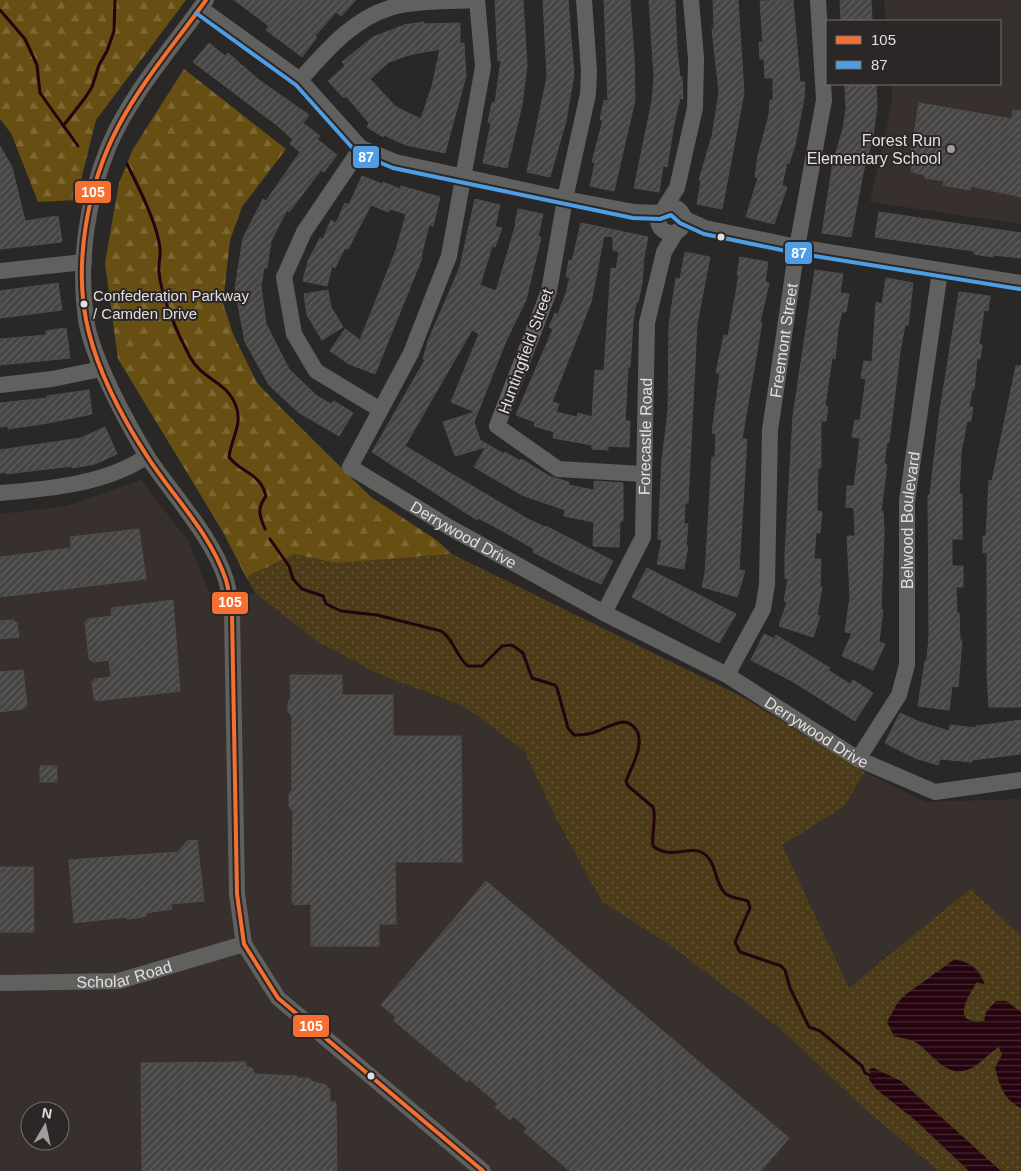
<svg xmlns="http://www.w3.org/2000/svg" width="1021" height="1171" viewBox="0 0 1021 1171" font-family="Arial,sans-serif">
  <defs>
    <pattern id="grass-dots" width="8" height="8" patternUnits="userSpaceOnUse" patternTransform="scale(1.25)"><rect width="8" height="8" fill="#4b3b18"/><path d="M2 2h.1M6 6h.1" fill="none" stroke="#655739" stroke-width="1.8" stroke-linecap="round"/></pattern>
    <pattern id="forest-firs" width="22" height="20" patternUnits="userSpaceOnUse" patternTransform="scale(1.25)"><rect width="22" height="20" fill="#674f13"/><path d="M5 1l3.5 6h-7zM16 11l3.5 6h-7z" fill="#7c6835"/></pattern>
    <pattern id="water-rules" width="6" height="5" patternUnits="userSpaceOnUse" patternTransform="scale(1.25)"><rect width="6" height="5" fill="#26040f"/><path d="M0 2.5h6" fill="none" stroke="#452832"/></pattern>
    <pattern id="building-hatch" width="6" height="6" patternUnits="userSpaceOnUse" patternTransform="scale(1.25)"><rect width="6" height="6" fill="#464544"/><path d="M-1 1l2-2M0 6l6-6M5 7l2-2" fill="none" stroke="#605f5f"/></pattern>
  </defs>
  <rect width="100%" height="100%" fill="#2a2827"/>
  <g fill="#38302d" fill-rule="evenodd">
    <path d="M884 0H1021V224L870 202 893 96 891 84H1000V21H886Z"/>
    <path d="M141 480 189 542 208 591 256 594 318 642 376 673 465 707 524 751 557 820 602 902 671 946 778 1027 866 1110 938 1171H0V514L67 506ZM30 1111H60V1141H30Z"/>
    <path d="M865 772 925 802 1021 799V935L970 890 849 989 781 845 844 807Z"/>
  </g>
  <path fill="url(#grass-dots)" d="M295 554 336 563 452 554 739 695 865 772 844 807 782 845 849 988 970 889 1021 935V1171H938L866 1110 778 1027 671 946 602 902 557 820 524 751 465 707 376 673 318 642 256 594 246 577Z"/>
  <g fill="url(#forest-firs)">
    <path d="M0 0H186L96 120 76 200 38 202 11 133 0 119Z"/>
    <path d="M184 69 286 149 242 207 230 240 223 303 233 334 257 383 287 414 371 497 435 539 452 554 336 563 295 554 246 577 223 532 118 359 105 263 119 183 133 149Z"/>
  </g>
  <g fill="url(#water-rules)">
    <path d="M955 959C972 964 979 968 985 985L977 982C967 998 950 1025 984 1021L986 1012 996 1001H1006L1021 1012V1108C1003 1099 1000 1086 995 1068L1002 1055 999 1047C987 1054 978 1068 963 1071 945 1075 930 1052 917 1043 911 1039 901 1038 894 1036L887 1022 898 1002 905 995Z"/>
    <path d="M874 1068 901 1081 1001 1171H969L915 1120 876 1089 868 1078 871 1075 869 1069Z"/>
  </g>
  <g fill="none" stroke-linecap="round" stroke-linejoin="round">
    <g stroke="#26040f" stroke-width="3">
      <path d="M0 10 25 39 37 65 40 93 78 146"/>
      <path d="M63 126 85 98 92 87 99 65 107 51 114 31 115 0"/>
      <path d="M127 164C138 186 158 225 160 249 161 257 158 264 159 272 161 297 178 335 190 357 203 381 226 380 236 406 243 424 231 439 229 457 242 474 260 472 266 496 257 508 259 515 265 529"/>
      <path d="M270 539 289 566 293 579 302 589 323 596 326 604 341 611 377 615 441 631C454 639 456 657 468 666H482L502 646 512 645 523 653 532 678 555 685 557 688 568 728 574 735C597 736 603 726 622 722 626 722 630 723 633 726 648 739 632 766 626 781L628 786 653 807C657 818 651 834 653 846 670 860 689 846 701 852 718 860 713 883 726 894 731 898 742 899 748 901L750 908 735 942 740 952 781 966 785 970 790 988 809 1027 820 1031 862 1066 865 1073 874 1077"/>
    </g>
  </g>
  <g fill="url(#building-hatch)" stroke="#4f4d4d" fill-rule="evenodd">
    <path d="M234 0H356L341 16 336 12 315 36 317 37 302 57 266 30 269 26Z"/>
    <path d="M495 0H523L527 66 522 105 507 168 483 163 491 123 488 122 492 103H495L501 60 498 61Z"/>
    <path d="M543 0H568L574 75 566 121 550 177 527 172 547 77Z"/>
    <path d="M604 0H630L634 56 635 100 614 191 590 186 595 163 592 162 603 120H600L604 100 608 101Z"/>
    <path d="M649 0H675L677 51 680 77H682L683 99 680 98 674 124 667 167 663 166 659 192 634 188 652 101 654 77Z"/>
    <path d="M713 0H738L744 93 722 209 697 204 701 180H699L712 136 719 92 712 29H714Z"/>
    <path d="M793 0 800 82H805L804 99 795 145 789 164 787 163 782 185 787 187 774 224 746 217 758 178 755 177 758 156 769 115 770 100H773V78H765L764 59H760L759 42H763L760 1Z"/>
    <path d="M840 0H871L872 19 841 21Z"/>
    <path d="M424 22V24L460 23V44L464 43 466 76 445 153 406 145 384 135 383 137 367 127 369 123 346 96 344 98 328 81 345 66 342 62 373 37 404 25ZM440 49 432 86 421 119 396 107 370 79 389 62 409 55Z"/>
    <path d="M209 43 225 56 228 53 259 80 309 115 303 123 320 136 317 139 337 155 324 172 321 170 289 212 287 210 271 241 267 268H264L261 286 266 324 289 369 317 396 331 404 334 401 353 413 339 436 298 412 269 385 245 342 235 288 243 238 263 199 266 201 300 152 290 144 293 140 278 126 193 62Z"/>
    <path d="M845 84H876L877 107 873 136 863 173 851 237 822 233 833 162 843 129 846 109Z"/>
    <path d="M919 103 1012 119 1013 110 1021 111V197L971 186 970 190 943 185 944 181 925 178V175L911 172 913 158H910Z"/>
    <path d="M0 146 12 167 25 221 58 216 62 242 0 249Z"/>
    <path d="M362 176 382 184 383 182 400 189 401 186 440 197 433 226 429 225 421 257 422 258 375 374 349 364 330 351 345 329 360 340 396 250 406 214 390 209 388 212 371 205 348 249 345 248 335 268 332 266 327 286 303 281 308 261 320 238 323 239 331 220 336 223 345 203 349 205Z"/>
    <path d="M475 199 500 205 495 227 502 228 495 247 492 246 480 285 496 291 516 224 515 223 518 209 543 214 538 236 541 237 526 300 506 341 474 422 480 440 504 454 505 452 520 461 521 459 551 477 569 482 568 485 594 490V481L623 483V521H620L619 547 593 546 594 522 564 516 565 510 522 495 474 467 486 447 455 456 443 422 475 412 451 402 479 334 472 330 405 446 526 518 545 527 546 526 613 561 601 584 566 569 533 552 534 549 501 530 478 518 477 520 372 452 425 360 423 359 428 341 460 267Z"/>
    <path d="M879 212 1021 233V258L993 255V257L974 254V251L875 237Z"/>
    <path d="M581 223 648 237 644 257 642 283 638 302H636L633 322 630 367H628L625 421H630L629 447 608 446V450L592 449V445L553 438 554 432 534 426 535 422 516 415 553 329 549 327 555 313 558 314 566 293 570 277H566L569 260 572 261ZM604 236 613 237V250L619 252 616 269 611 268 604 371 595 370 592 417 578 413 577 417 556 412 559 404 552 402 591 302Z"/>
    <path d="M685 252 710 257 697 324 688 503H685L684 524H688L686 546H688L684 569 657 564 662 540 658 539 662 459 668 412 669 324 676 278 680 279Z"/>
    <path d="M740 257 768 262 765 282 769 283 760 322H762L742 439H747L739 570 745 571 737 597 702 587 705 574 712 457H715L716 434 712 433 720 373H716L724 335 728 336 739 275H737Z"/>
    <path d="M815 270 843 274 840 293 849 294 846 312H842L838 328 835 359 832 358 825 406 828 407 826 421H821V468H818L817 511 822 512 820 533H816L814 559H821L820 587H822L817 615 820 616 813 637 779 626 787 602 784 601 788 579 785 578V554L793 416Z"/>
    <path d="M886 278 913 283 908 325H905L900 352 889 442H887L884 464H887L881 512 883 511 884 532 881 610H883L879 642 885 644 873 670 842 656 852 633 845 632 850 597 847 536H855L854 508 846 507 847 486H854L858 457 860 438 852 437 855 420H860L866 379 861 378 864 361 872 362 876 302 882 304Z"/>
    <path d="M58 283 62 310 0 318V291Z"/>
    <path d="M328 290 331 307 343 327 322 340 307 315 304 294Z"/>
    <path d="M959 292 990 296 988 311 984 310 979 344 982 345 980 359 977 358 974 390H972L969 407H973L971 421H967L961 453 959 494H962V539H952V566H963V587H956L957 614 959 613 960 640H962L958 687 952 686 949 710 918 706 925 661H927L929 635 928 495H930L939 417Z"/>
    <path d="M66 328 70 358 0 365V339L46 335V331Z"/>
    <path d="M1016 366H1021V707H989L987 675V552L983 553V536H986L989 480 992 481Z"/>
    <path d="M89 390 92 414 48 423 8 429V426L0 427V403L47 398V396Z"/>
    <path d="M105 427 117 454 95 464 72 468V466L6 474V472L0 473V450L81 438Z"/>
    <path d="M139 529 146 579 0 597V557L71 548 70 537Z"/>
    <path d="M647 568 736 614 719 643 632 597Z"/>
    <path d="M173 600 180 691 97 701 94 698 92 683 95 679 111 677 109 660 93 662 89 659 85 622 88 619 112 616 111 608Z"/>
    <path d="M13 620 17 623 19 637 0 639V621Z"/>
    <path d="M764 634 775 639 776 635 830 668 828 670 850 684 853 680 873 693 855 721 792 681 751 660Z"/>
    <path d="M23 670 27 705 23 709 0 712V672Z"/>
    <path d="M290 675H342V695H393V736H461L462 862H395L396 924H379V946H311V904L294 905 292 901 293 811 289 806V795L292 790V716L288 712V702L291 698Z"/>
    <path d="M900 713 920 722 949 731 950 725 976 728V726L1021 720V754L972 760V762L940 759 938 765 915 758 885 743Z"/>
    <rect x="40" y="766" width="17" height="16"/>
    <path d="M197 840 204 901 171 904 172 909 146 913V916L137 918 127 919 126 917 74 923 69 860 178 852 187 841Z"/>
    <path d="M0 867H33L34 932H0Z"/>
    <path d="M486 881 789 1138 761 1171H570L524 1132 527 1128 513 1116 510 1120 495 1107 498 1104 469 1079 467 1082 393 1020 396 1017 381 1005Z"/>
    <path d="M246 1062V1067L252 1068 255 1074 297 1076V1078H309L313 1082 326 1085 330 1090V1102H336L337 1171H142L141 1063Z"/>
  </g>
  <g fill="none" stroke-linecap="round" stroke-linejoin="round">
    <g stroke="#60605f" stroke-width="16">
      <path d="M206 0C173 47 130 94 108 148 87 200 78 263 86 319 91 356 127 423 147 456 171 493 213 537 226 580 229 590 230 602 232 613L237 894 244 944 278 998 483 1171"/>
      <path id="s1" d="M477 0 483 67 449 256 411 353 350 467 449 527 604 613 727 675 858 759 935 792 1021 780"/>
      <path d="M584 0 589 71 588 94 565 199 549 291 497 426 558 469 643 474"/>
      <path d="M200 8 300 80 361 148 395 162 565 199 634 212 660 213"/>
      <path d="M300 80C326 51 353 18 393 7 419 0 450 2 477 0"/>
      <path d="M361 148 304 232 284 277 294 334 316 371 379 409"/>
      <circle cx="671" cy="220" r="13"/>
      <path d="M663 210 677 188 695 108 696 58 691 0"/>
      <path d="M683 218 705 228 797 247 1021 283"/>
      <path d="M0 271 84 262"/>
      <path d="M0 385 52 379 101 369"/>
      <path d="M0 493C48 489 107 484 147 456"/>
      <path id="s2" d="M604 613 643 537 647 323 664 252 676 232"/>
      <path id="s3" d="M727 675 763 609 767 584 770 430 797 247 824 100 818 0"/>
      <path id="s4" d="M858 759 899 695 907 665V501L940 271"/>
      <path id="s5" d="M0 983 119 981 244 944"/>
    </g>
    <defs>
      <path id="bus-1" d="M206 0C176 42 142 81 118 127 87 186 72 268 89 333 100 376 123 419 147 456 173 497 210 532 226 580 229 590 230 602 232 613L237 894 244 944 278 998 483 1171"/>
      <path id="bus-2" d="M196 13 296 85 357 153 393 168 633 218 660 219 671 215 680 223 704 234 796 253 1020 289"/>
    </defs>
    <use href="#bus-1" stroke="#2b2726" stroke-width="8"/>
    <use href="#bus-2" stroke="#2b2726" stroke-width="8"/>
    <use href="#bus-1" stroke="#f46f30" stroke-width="4"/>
    <use href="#bus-2" stroke="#4d9ee5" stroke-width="4"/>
  </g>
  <circle fill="#a19e9d" stroke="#2b2726" stroke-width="2" cx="951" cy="149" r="5"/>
  <g fill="#e1dedd" stroke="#2b2726" stroke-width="2">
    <circle cx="721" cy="237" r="4.5"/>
    <circle cx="84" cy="304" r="4.5"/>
    <circle cx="371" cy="1076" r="4.5"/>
  </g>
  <g text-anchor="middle" stroke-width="4" stroke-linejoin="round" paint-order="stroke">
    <g font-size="15" fill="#e1dedd" stroke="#2b2726" text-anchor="start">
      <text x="93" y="301">Confederation Parkway<tspan x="93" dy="18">/ Camden Drive</tspan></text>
    </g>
    <g font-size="16" fill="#e1dedd" stroke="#2b2726" text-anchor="end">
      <text x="941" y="146">Forest Run<tspan x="941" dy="18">Elementary School</tspan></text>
    </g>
    <g font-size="16" fill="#e1dedd" stroke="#2b2726">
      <text dy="6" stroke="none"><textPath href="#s3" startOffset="345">Freemont Street</textPath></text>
      <text transform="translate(525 351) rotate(-70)" y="6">Huntingfield Street</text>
      <text dy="6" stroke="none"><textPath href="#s2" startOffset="186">Forecastle Road</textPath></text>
      <text dy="6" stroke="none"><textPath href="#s4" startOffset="252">Belwood Boulevard</textPath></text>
      <text dy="6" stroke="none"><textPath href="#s1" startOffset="625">Derrywood Drive</textPath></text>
      <text dy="6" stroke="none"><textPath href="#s1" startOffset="1030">Derrywood Drive</textPath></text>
      <text dy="6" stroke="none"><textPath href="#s5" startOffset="125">Scholar Road</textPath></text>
    </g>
  </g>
  <g stroke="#2b2726" stroke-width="2">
    <rect x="352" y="145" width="28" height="24" rx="5" fill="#4d9ee5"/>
    <rect x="74" y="180" width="38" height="24" rx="5" fill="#f46f30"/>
    <rect x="784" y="241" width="29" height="24" rx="5" fill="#4d9ee5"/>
    <rect x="211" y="591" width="38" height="24" rx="5" fill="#f46f30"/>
    <rect x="292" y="1014" width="38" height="24" rx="5" fill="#f46f30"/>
  </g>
  <g font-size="14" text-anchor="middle" font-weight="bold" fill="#fff">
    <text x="366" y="162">87</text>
    <text x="93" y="197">105</text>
    <text x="799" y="258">87</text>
    <text x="230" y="607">105</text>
    <text x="311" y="1031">105</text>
  </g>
  <rect x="826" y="20" width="175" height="65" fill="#2b2726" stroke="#74706f"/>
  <rect x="836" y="36" width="25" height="8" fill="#f46f30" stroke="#74706f"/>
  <text x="871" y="45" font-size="15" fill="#e1dedd">105</text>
  <rect x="836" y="61" width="25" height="8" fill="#4d9ee5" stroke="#74706f"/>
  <text x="871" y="70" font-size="15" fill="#e1dedd">87</text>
  <g transform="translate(45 1126) rotate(9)"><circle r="24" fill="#2b2726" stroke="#74706f"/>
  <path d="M0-4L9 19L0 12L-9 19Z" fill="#a19e9d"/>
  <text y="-8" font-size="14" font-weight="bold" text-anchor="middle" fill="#e1dedd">N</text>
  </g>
</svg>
